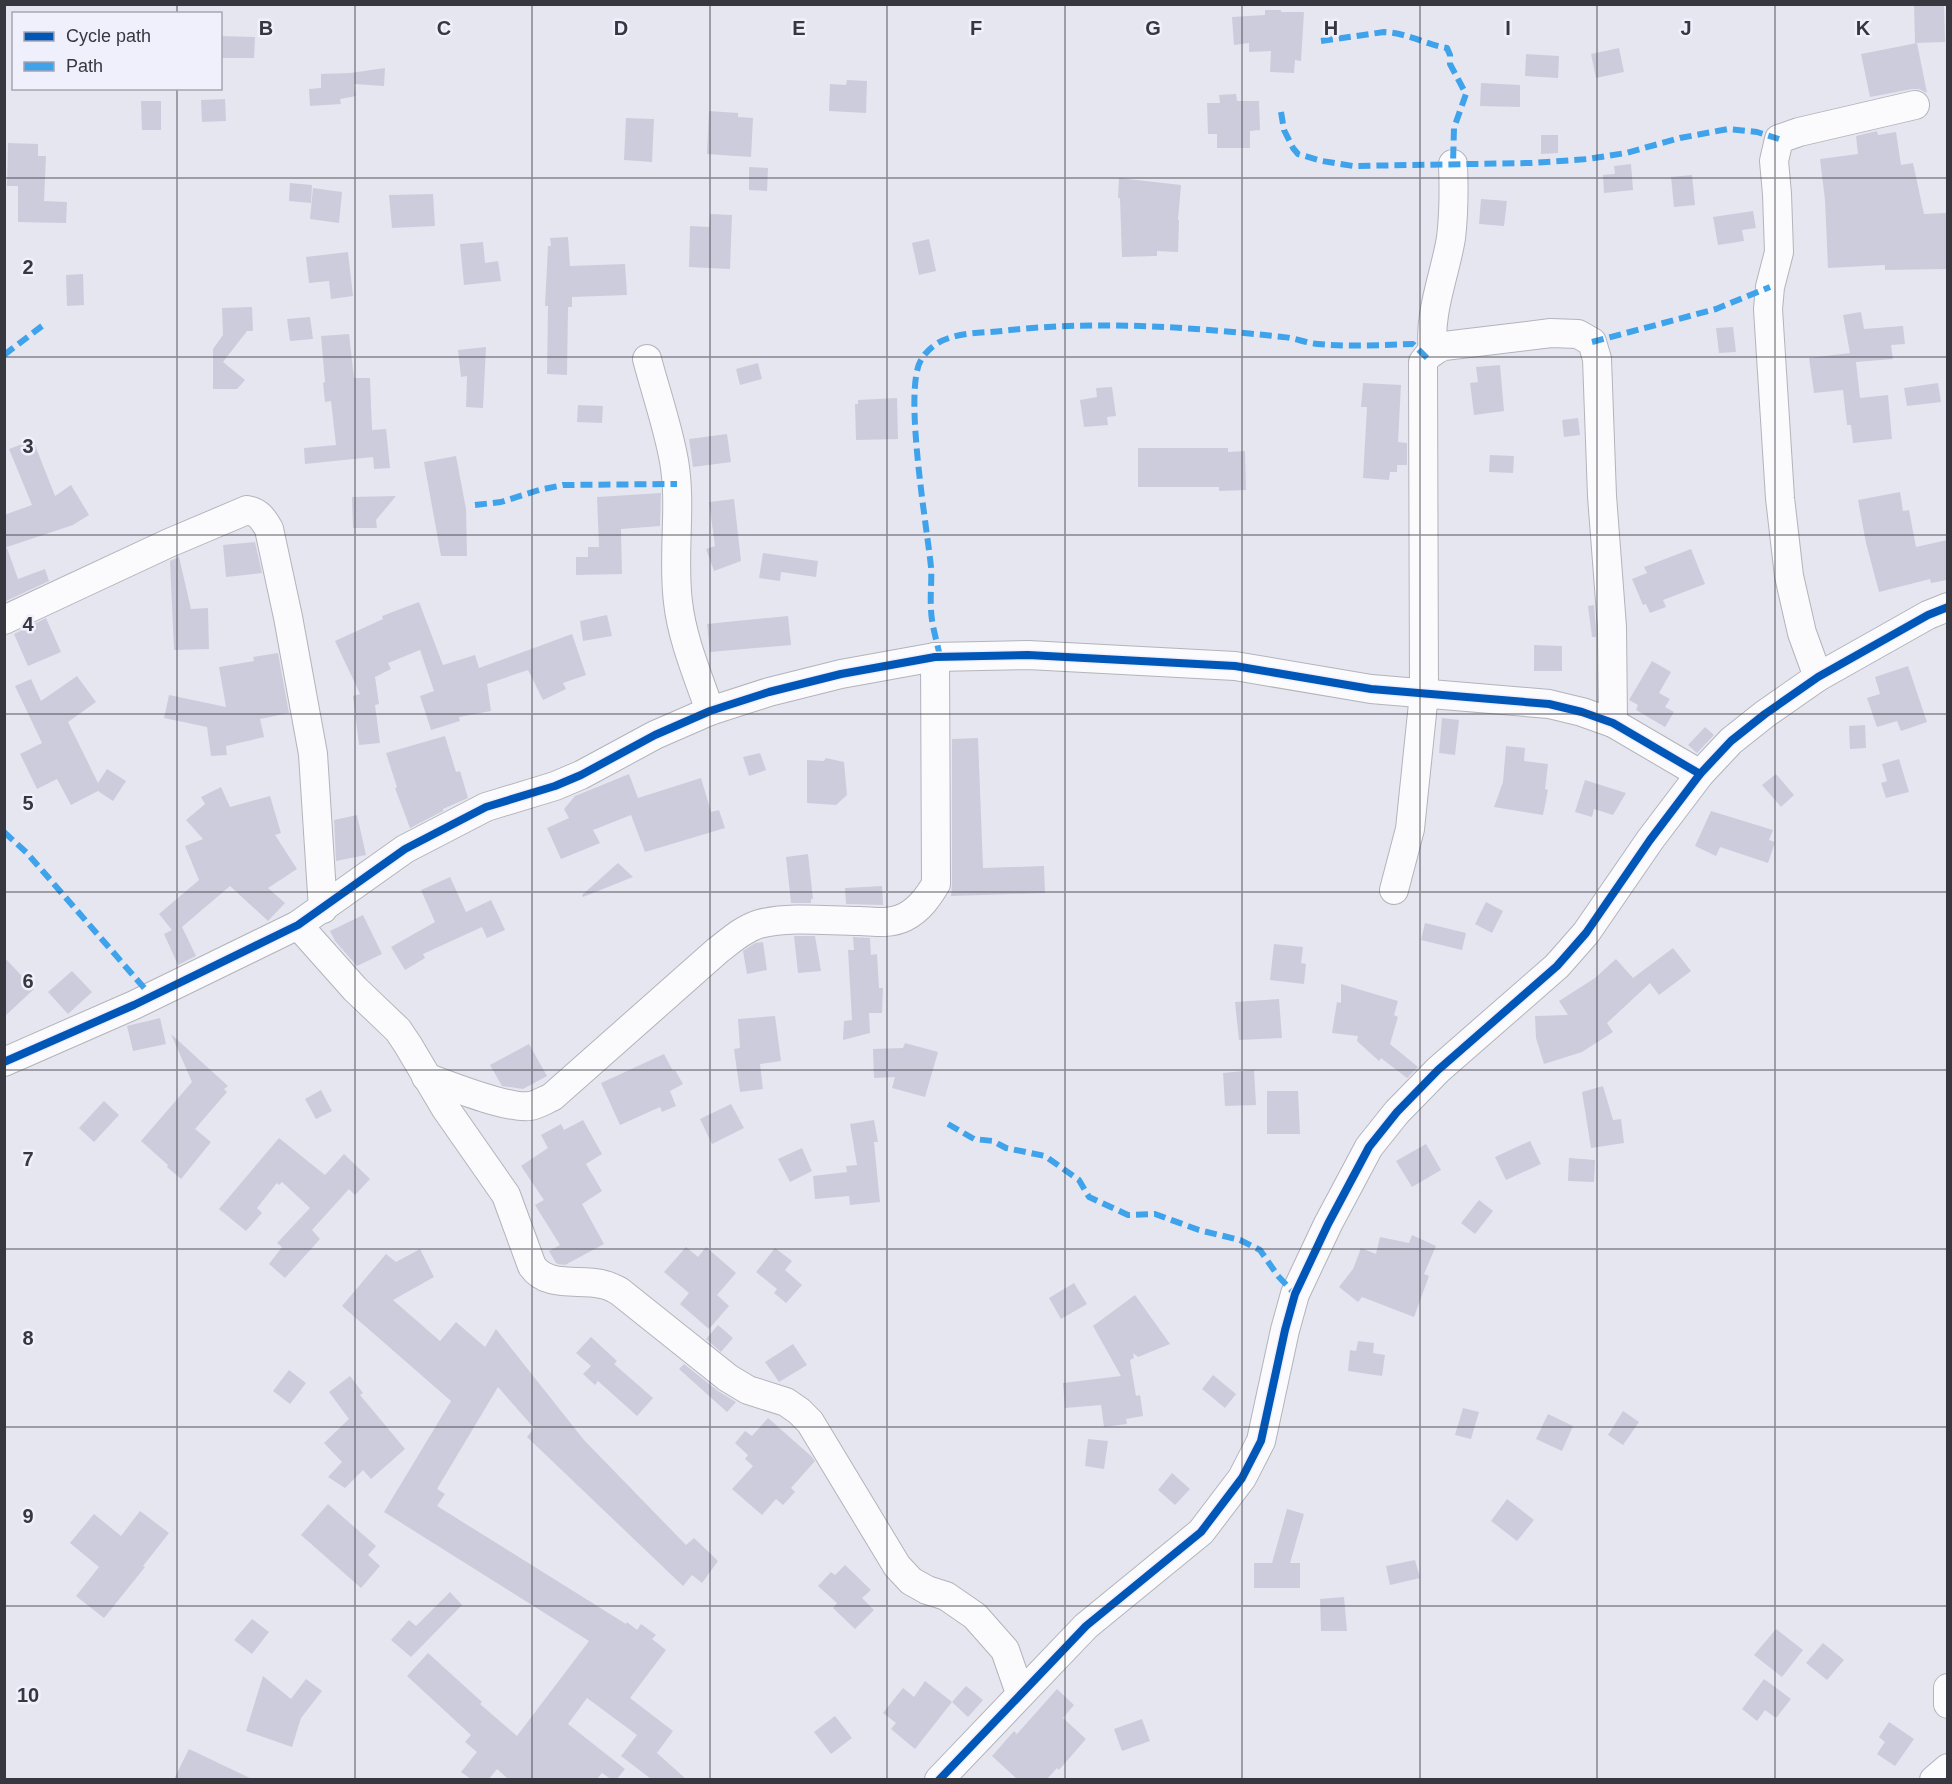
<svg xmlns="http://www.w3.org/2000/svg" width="1952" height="1784" viewBox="0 0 1952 1784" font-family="Helvetica,sans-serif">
  <rect width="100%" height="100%" fill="#e6e6f1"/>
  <g fill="#cdccdc">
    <path d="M1914 4H1944L1945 42 1915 43Z"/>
    <path d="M1265 10H1281V12H1304L1301 61 1295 60 1294 73 1270 72 1271 51 1249 52V43L1234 45 1232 17 1265 15Z"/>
    <path d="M220 36 255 37 254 58H220Z"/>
    <path d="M1917 43 1927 93 1919 89H1912L1870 97 1861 54Z"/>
    <path d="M1619 48 1624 72 1596 78 1591 54Z"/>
    <path d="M1526 54 1559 56 1558 78 1525 76Z"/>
    <path d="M385 68 384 86 354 84 356 96 340 99 341 104 310 106 309 89 321 88V74L350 73Z"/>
    <path d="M847 80 867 81 866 113 829 111 830 84 846 85Z"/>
    <path d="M1481 83 1520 85V107L1480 106Z"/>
    <path d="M1236 94 1237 101H1259L1260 130 1250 131V148H1217V134H1208L1207 103H1220L1219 95Z"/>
    <path d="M225 99 226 121 202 122 201 100Z"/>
    <path d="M141 101H161V130H142Z"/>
    <path d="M709 111 738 113V117L753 118 751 157 707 154Z"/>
    <path d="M626 118 654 119 652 162 624 160Z"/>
    <path d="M1877 131 1878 135 1896 132 1901 165 1913 163 1924 214 1946 213 1947 269 1885 270V265L1828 268 1825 200 1820 159 1858 154 1856 136Z"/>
    <path d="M1541 135H1558V153L1541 154Z"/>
    <path d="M8 143 38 144V156H46L44 201 67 202 66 223 18 222V186H7Z"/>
    <path d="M1631 164 1633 190 1604 193 1603 175 1615 174 1614 166Z"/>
    <path d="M749 167 768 168 767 191 749 190Z"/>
    <path d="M1692 175 1695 205 1674 207 1671 177Z"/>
    <path d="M1119 178 1181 185 1178 220H1179L1178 252 1157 251V256L1122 257 1120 198H1118Z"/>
    <path d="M290 183 312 185 311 203 289 201Z"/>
    <path d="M313 188 342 192 339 223 310 219Z"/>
    <path d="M433 194 435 226 392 228 389 195Z"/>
    <path d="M1481 199 1507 201 1504 226 1479 224Z"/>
    <path d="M1753 211 1756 228 1742 230 1744 241 1718 245 1713 217Z"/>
    <path d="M710 214 732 215 730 269 689 267 690 226 709 227Z"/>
    <path d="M568 237 570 266 625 264 627 295 572 297V307H568L567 375 547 374 548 306H545L548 246H551L550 238Z"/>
    <path d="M929 239 936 271 919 275 912 243Z"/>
    <path d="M483 242 485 263 498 261 501 281 464 285 460 244Z"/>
    <path d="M348 252 353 296 331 299 329 281 309 283 306 257Z"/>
    <path d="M83 274 84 305 67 306 66 275Z"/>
    <path d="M252 307 253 331H247L223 362 245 380 237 389H213V349L223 335 222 308Z"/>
    <path d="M1861 312 1864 329 1903 326 1905 344 1891 345 1893 359 1856 362 1860 398 1888 395 1892 439 1853 443 1851 425H1847L1843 390 1814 393 1809 358 1850 353 1843 315Z"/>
    <path d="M310 317 313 339 290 341 287 319Z"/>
    <path d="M1733 327 1736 352 1719 353 1716 328Z"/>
    <path d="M349 334 354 378H370L372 430 386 429 390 468 374 469 373 457 305 464 304 448 336 445 331 401 325 402 323 383 325 382 321 336Z"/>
    <path d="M486 347 483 408 466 407 467 376 461 377 458 350Z"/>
    <path d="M758 363 762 379 740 385 736 369Z"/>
    <path d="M1500 365 1504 411 1474 415 1470 383 1478 382 1476 367Z"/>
    <path d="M1363 383 1401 385 1398 442 1407 443V465H1397V472H1390L1389 480 1363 478 1367 407H1361Z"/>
    <path d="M1938 383 1941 402 1907 406 1904 388Z"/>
    <path d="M1112 387 1116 416 1107 417 1108 425 1084 427 1080 400 1097 397 1096 388Z"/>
    <path d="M897 398 898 439 856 440 855 404H858V400Z"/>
    <path d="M578 405 603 406 602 423 577 422Z"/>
    <path d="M1578 418 1580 435 1564 437 1562 420Z"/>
    <path d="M727 434 731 462 693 467 689 439Z"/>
    <path d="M33 440 55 496 71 485 89 515 73 525 4 548V515L32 505 9 449Z"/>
    <path d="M1138 448H1228V452L1245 451 1246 490 1219 491V487H1138Z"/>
    <path d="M1490 455 1514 456 1513 473 1489 472Z"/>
    <path d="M456 456 466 509 467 556H441L424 462Z"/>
    <path d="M1900 492 1903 511 1909 510 1916 547 1947 540V580L1931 583 1930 579 1879 592 1866 543 1858 500Z"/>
    <path d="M661 493 660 526 621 529 622 574 576 575V557H588V547H599L597 497Z"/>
    <path d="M396 496 376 520 377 528H353L352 497Z"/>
    <path d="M734 499 741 561 714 571 706 549 715 546 709 502Z"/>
    <path d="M255 542 262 573 226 577 223 545Z"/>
    <path d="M7 548 18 579 45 569 49 581 6 601 4 549Z"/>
    <path d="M1691 549 1705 584 1663 600 1666 607 1650 613 1646 604 1643 605 1632 579 1647 573 1644 567Z"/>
    <path d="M763 553 818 561 816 577 781 572 780 581 759 578Z"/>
    <path d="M179 557 191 609 208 608 209 649 174 650 170 561Z"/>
    <path d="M419 602 443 665 475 655 479 668 572 634 586 675 563 683 566 689 543 700 528 670 487 684 491 711 459 717 460 721 431 730 420 696 434 691 420 650 388 663 391 669 375 677 379 704 375 705 380 743 359 745 353 696 360 694 335 641 383 619 382 616Z"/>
    <path d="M1594 605 1596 628V637H1592L1588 606Z"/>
    <path d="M607 615 612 636 583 641 580 621Z"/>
    <path d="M788 616 791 645 710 652 707 624Z"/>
    <path d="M46 618 61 652 28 666 14 634Z"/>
    <path d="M1534 645 1562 646V671H1534Z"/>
    <path d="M278 653 289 713 260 719 264 737 226 746 227 755 211 756 207 727 164 718 169 695 226 707 219 667 254 661 253 657Z"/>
    <path d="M1652 661 1671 672 1659 693 1670 699 1665 707 1674 712 1665 727 1636 710 1638 705 1629 700Z"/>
    <path d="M1908 666 1927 722 1901 731 1897 721 1877 727 1867 698 1880 694 1875 677Z"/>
    <path d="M77 676 96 702 68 722 98 783 107 769 126 781 113 801 98 791 71 805 57 779 37 789 20 754 42 743 15 686 31 679 41 701Z"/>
    <path d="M1442 718 1459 720 1455 755 1439 753Z"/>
    <path d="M1865 725 1866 748 1850 749 1849 726Z"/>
    <path d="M1705 727 1714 735 1697 753 1688 745Z"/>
    <path d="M445 736 456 772 460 771 468 798 443 809V811L410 828 395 788 397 787 386 753Z"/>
    <path d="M978 738 983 868 1044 866 1045 893 951 896 952 884V739Z"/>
    <path d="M1506 746 1525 748 1524 761 1548 764 1545 789 1548 790 1543 815 1494 807 1503 782Z"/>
    <path d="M760 753 766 770 749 776 743 757Z"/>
    <path d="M826 758 844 762 847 795 836 805 807 803V760L824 761Z"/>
    <path d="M1899 759 1909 792 1886 798 1881 783 1887 781 1882 764Z"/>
    <path d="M629 774 638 798 701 778 711 812 719 810 725 828 645 852 631 815 593 830 600 843 561 859 547 828 569 818 564 809 575 796Z"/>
    <path d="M1776 774 1794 795 1781 807 1762 785Z"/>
    <path d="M1585 780 1626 793 1613 815 1594 809 1592 817 1575 812Z"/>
    <path d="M221 787 230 807 270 796 281 833 275 835 297 869 268 888 285 903 268 921 230 886 182 927 196 956 178 965 164 934 172 930 159 914 199 880 185 846 203 839 186 820 205 804 201 797Z"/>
    <path d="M1711 811 1773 830 1769 840 1775 842 1768 863 1720 847 1716 856 1695 846Z"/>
    <path d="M357 815 366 855 336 861 334 820Z"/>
    <path d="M808 854 813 899H811V903H791L786 857Z"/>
    <path d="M618 863 633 877 583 897 582 895Z"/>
    <path d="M450 877 466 912 491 900 505 930 487 938 482 927 423 954 425 958 405 970 391 947 435 922 421 890Z"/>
    <path d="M882 886 883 905 846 904 845 888Z"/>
    <path d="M1486 902 1503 911 1492 933 1475 924Z"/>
    <path d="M363 915 382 954 357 966 335 941 330 931Z"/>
    <path d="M1425 923 1466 933 1462 950 1421 940Z"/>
    <path d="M794 936H815L821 971 798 973Z"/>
    <path d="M853 937 870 938 871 955 877 954 879 988H883L882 1013H869L870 1033 843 1040 844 1021 852 1020 848 950H854Z"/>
    <path d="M763 942 767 970 747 974 743 951 755 943Z"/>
    <path d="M1274 944 1303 947 1301 963 1306 964 1304 984 1270 980Z"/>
    <path d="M1673 948 1691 971 1659 995 1650 983 1607 1023 1613 1032 1582 1052 1544 1064 1536 1038 1535 1016 1568 1015 1559 1001 1595 978 1616 959 1633 978Z"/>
    <path d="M4 957 34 989 4 1017Z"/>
    <path d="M72 971 92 992 68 1014 48 992Z"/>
    <path d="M1341 984 1398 1001 1394 1015 1398 1017 1390 1044 1418 1067 1407 1078 1381 1058 1379 1061 1357 1041 1358 1036 1332 1033 1337 1002 1341 1003Z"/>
    <path d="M1279 999 1282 1038 1239 1040 1235 1002Z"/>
    <path d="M775 1016 781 1061 760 1064 763 1089 740 1092 734 1049 740 1048 738 1019Z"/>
    <path d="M160 1018 166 1044 133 1051 127 1026Z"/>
    <path d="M171 1034 228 1086 224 1089 227 1092 195 1129 211 1142 181 1179 167 1167 168 1165 141 1141 192 1082Z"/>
    <path d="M905 1043 938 1052 925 1097 892 1088 895 1077 874 1078 873 1049 903 1048Z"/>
    <path d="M529 1044 547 1076 523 1089 502 1086 490 1065Z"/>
    <path d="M664 1054 673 1071 675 1070 683 1084 670 1091 676 1106 662 1112 660 1107 620 1125 601 1083Z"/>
    <path d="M1254 1070 1256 1105 1225 1106 1223 1073Z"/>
    <path d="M1603 1086 1613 1120 1621 1119 1624 1143 1591 1148 1582 1092Z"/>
    <path d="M321 1090 332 1111 316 1119 305 1099Z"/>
    <path d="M1267 1091H1298L1300 1134H1267Z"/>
    <path d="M104 1101 119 1115 94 1142 79 1128Z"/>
    <path d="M731 1104 744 1128 712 1144 700 1119Z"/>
    <path d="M583 1120 602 1154 586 1164 602 1191 582 1204 604 1244 565 1265 558 1264 556 1263 549 1251 560 1245 535 1205 544 1200 521 1166 548 1148 541 1135 561 1124 564 1130Z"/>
    <path d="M874 1120 878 1142H874L880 1202 850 1205 849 1196 815 1199 813 1176 847 1172 846 1166 857 1165 850 1124Z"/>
    <path d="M279 1138 325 1175 344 1154 370 1179 355 1195 349 1189 312 1230 320 1239 285 1278 269 1264 282 1247 277 1243 310 1208 282 1182 279 1185 277 1183 257 1208 262 1213 246 1231 219 1209Z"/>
    <path d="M1530 1141 1541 1164 1506 1180 1495 1157Z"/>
    <path d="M1426 1144 1441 1170 1412 1187 1396 1161Z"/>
    <path d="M802 1148 812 1171 790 1182 778 1159Z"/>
    <path d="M1569 1158 1595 1160 1594 1182 1568 1181Z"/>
    <path d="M1479 1200 1493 1211 1475 1234 1461 1223Z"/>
    <path d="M1412 1235 1436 1246 1424 1274 1429 1276 1414 1317 1362 1297 1358 1302 1339 1287 1353 1269 1361 1248 1376 1254 1380 1237 1409 1243Z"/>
    <path d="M686 1247 698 1257 706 1247 736 1273 717 1295 729 1306 709 1329 680 1304 689 1293 664 1272Z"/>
    <path d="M775 1248 792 1261 785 1270 802 1285 786 1303 774 1293 777 1289 756 1272Z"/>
    <path d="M420 1249 434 1277 393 1300 440 1341 456 1322 485 1347 496 1329 584 1440 686 1545 694 1538 718 1561 702 1583 692 1575 683 1586 527 1437 534 1428 498 1387 437 1489 445 1494 437 1506 626 1624 627 1622 637 1630 641 1624 656 1635 652 1639 666 1650 630 1698 673 1731 657 1753 686 1779H651L621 1756 637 1735 587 1698 568 1724 625 1769 617 1779H611L602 1773 597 1779H508L497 1769 489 1779H471L461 1772 477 1752 465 1742 471 1735 407 1676 428 1653 482 1702 480 1704 517 1736 589 1641 384 1512 451 1401 342 1306 386 1254 396 1262Z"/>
    <path d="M1074 1283 1087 1304 1061 1319 1049 1298Z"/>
    <path d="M1135 1295 1170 1344 1138 1357 1133 1353 1134 1358 1130 1360 1136 1396 1140 1395 1143 1416 1126 1419 1127 1424 1104 1427 1101 1405 1065 1408 1063 1383 1121 1376 1093 1326Z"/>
    <path d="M718 1325 733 1338 721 1352 706 1339Z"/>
    <path d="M591 1337 617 1361 614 1364 653 1398 637 1416 598 1381 595 1385 583 1374 591 1366 576 1353Z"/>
    <path d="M1358 1341 1374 1343 1373 1353 1385 1355 1382 1376 1348 1371 1350 1350 1356 1351Z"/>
    <path d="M793 1344 807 1365 779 1382 765 1362Z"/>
    <path d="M684 1364 718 1391 736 1402 727 1412 679 1369Z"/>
    <path d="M289 1370 306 1383 290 1404 273 1391Z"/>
    <path d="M1213 1375 1236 1394 1225 1408 1202 1389Z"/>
    <path d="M350 1376 363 1393 360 1395 405 1449 371 1479 363 1470 345 1488 328 1477 342 1462 324 1443 349 1419 329 1392Z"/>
    <path d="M1463 1408 1479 1412 1471 1439 1455 1435Z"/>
    <path d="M1623 1411 1639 1422 1623 1445 1608 1435Z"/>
    <path d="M1548 1414 1573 1426 1562 1451 1536 1439Z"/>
    <path d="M768 1418 811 1456 815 1461 791 1488 795 1492 783 1505 776 1499 762 1515 732 1489 753 1466 745 1459 748 1455 735 1443 745 1431 752 1436Z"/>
    <path d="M1088 1439 1108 1441 1104 1469 1085 1466Z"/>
    <path d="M1172 1473 1190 1489 1175 1505 1158 1490Z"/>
    <path d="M1507 1499 1534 1520 1517 1541 1491 1521Z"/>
    <path d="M328 1504 376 1546 368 1555 380 1566 361 1588 301 1535Z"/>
    <path d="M1287 1509 1304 1514 1290 1563H1300V1588H1254V1563H1272Z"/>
    <path d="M140 1511 169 1533 143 1566 145 1567 104 1618 76 1596 99 1567 70 1543 94 1514 121 1536Z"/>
    <path d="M1415 1560 1420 1578 1390 1585 1386 1566Z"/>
    <path d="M845 1565 871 1590 862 1598 874 1610 855 1629 833 1608 837 1603 818 1586 831 1572 835 1575Z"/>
    <path d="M450 1592 462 1605 411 1657 391 1640 409 1620 416 1626Z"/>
    <path d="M1344 1597 1347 1631H1321L1320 1599Z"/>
    <path d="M252 1619 269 1632 252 1654 234 1640Z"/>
    <path d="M1776 1629 1803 1650 1782 1677 1754 1655Z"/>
    <path d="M1823 1643 1844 1660 1827 1680 1806 1663Z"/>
    <path d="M263 1676 291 1699 306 1679 322 1691 301 1718 292 1747 246 1731Z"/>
    <path d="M1764 1679 1791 1699 1776 1718 1765 1710 1757 1721 1742 1709Z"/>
    <path d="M925 1681 952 1702 966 1686 983 1700 968 1717 952 1702 915 1749 891 1729 896 1723 883 1713 903 1688 914 1697Z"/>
    <path d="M1057 1689 1074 1705 1063 1718 1086 1739 1059 1770 1057 1768 1047 1779H1017L992 1756 1014 1731 1017 1734Z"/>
    <path d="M835 1716 852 1738 831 1754 814 1732Z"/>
    <path d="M1142 1719 1150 1741 1122 1751 1114 1729Z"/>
    <path d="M1889 1722 1914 1739 1895 1766 1877 1754 1885 1742 1879 1737Z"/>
    <path d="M189 1749 252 1779H174Z"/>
  </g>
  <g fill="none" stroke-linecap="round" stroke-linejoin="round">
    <defs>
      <g id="minor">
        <path d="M1433 352C1428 314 1445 275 1451 238 1454 213 1454 189 1453 164"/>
        <path d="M647 359C656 393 668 427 674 461 682 507 672 555 678 602 682 639 698 676 710 711"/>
        <path d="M4 620 169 543 247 510C259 512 263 519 269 529L288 617 313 754 323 909"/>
        <path d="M1818 677 1802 633 1789 576 1780 498 1768 309 1770 287 1779 252 1777 194 1774 161 1779 139 1799 132 1915 105"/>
        <path d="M1394 890 1410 829 1424 694 1423 362 1431 352 1444 346 1551 333 1578 334 1592 342 1597 359 1602 496 1612 627 1613 723"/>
        <path d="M298 925 355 989 398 1030 408 1045 446 1109 506 1195 532 1266C547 1288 578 1279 601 1284 608 1285 613 1288 619 1291L728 1378 748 1390 786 1402 799 1411 810 1422 897 1566 911 1581 927 1590 946 1596 975 1616 1005 1650 1020 1693"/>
        <path d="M4 1062 134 1005 298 925 405 849 486 807 555 786 581 775 655 735 710 711 769 692 841 674 935 657 1028 655 1235 666 1371 689 1549 704 1582 712 1613 723 1700 774"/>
        <path d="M426 1077C450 1086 507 1109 530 1106 537 1105 545 1100 552 1097L717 951C730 941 743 929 759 924 792 916 827 921 860 921 875 922 891 924 905 917 920 909 928 897 936 884L935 657"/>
        <path d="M1948 1688V1704"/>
        <path d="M939 1780 1086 1626 1201 1532 1242 1478 1261 1441 1285 1330 1295 1294 1328 1224 1369 1147 1397 1112 1438 1070 1557 966 1586 933 1650 840 1700 774 1731 741 1765 714 1818 677 1928 615 1948 607"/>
        <path d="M1934 1780 1948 1768"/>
      </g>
    </defs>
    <use href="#minor" stroke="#b3b3bb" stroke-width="30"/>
    <use href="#minor" stroke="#fbfbfd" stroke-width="28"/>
    <g stroke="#3fa3ec" stroke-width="6" stroke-dasharray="12 6" stroke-linecap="butt">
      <path d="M1321 41 1384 32C1407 33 1425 44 1447 48L1450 55V64L1466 94 1454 128 1453 164"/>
      <path d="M1281 112 1284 130 1293 148 1298 154 1322 161 1353 166 1531 163 1588 159 1626 153 1680 138 1728 129 1757 132 1779 139"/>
      <path d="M1592 342 1716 309 1770 287"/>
      <path d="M4 355 42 326"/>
      <path d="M475 505 501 502 539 490 563 485 677 484"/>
      <path d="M940 657C937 641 931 624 931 608 930 594 932 580 931 567 927 527 903 390 921 360 938 331 973 334 1002 331 1095 320 1190 327 1283 337 1295 338 1306 343 1318 344 1350 347 1382 345 1413 344L1427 358"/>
      <path d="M4 832 27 853 152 997"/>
      <path d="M948 1124 974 1139 993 1141 1006 1148 1045 1156 1079 1180 1089 1197 1128 1215 1155 1214 1199 1230 1240 1240 1260 1250 1278 1276 1295 1294"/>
    </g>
    <defs>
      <g id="cycleway">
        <path d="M4 1062 134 1005 298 925 405 849 486 807 555 786 581 775 655 735 710 711 769 692 841 674 935 657 1028 655 1235 666 1371 689 1549 704 1582 712 1613 723 1700 774"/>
        <path d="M939 1780 1086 1626 1201 1532 1242 1478 1261 1441 1285 1330 1295 1294 1328 1224 1369 1147 1397 1112 1438 1070 1557 966 1586 933 1650 840 1700 774 1731 741 1765 714 1818 677 1928 615 1948 607"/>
      </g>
    </defs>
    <use href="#cycleway" stroke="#f0effc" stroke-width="11"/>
    <use href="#cycleway" stroke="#0057b8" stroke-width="8"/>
  </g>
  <path fill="none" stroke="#37373f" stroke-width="1.5" stroke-opacity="0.55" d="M177 4V14M355 4V1780M532 4V1780M710 4V1780M887 4V1780M1065 4V1780M1242 4V1780M1420 4V1780M1597 4V1780M1775 4V1780M177 88V1780M4 178H1948M4 357H1948M4 535H1948M4 714H1948M4 892H1948M4 1070H1948M4 1249H1948M4 1427H1948M4 1606H1948"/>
  <g font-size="20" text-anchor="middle" font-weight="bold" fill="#37373f" stroke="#f0effc" stroke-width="5" stroke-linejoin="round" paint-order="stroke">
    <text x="266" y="35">B</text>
    <text x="444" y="35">C</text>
    <text x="621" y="35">D</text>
    <text x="799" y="35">E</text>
    <text x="976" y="35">F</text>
    <text x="1153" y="35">G</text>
    <text x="1331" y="35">H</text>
    <text x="1508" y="35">I</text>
    <text x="1686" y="35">J</text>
    <text x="1863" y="35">K</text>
    <text x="28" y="274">2</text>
    <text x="28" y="453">3</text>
    <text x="28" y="631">4</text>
    <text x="28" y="810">5</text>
    <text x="28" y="988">6</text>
    <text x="28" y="1166">7</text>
    <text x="28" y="1345">8</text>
    <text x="28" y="1523">9</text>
    <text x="28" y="1702">10</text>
  </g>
  <rect width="1952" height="1784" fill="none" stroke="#37373f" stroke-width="12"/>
  <rect x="12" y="12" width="210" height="78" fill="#f0effc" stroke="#a6a5b0" stroke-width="1.5"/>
  <rect x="24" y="32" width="30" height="9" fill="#0057b8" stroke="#a6a5b0" stroke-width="1.5"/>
  <text x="66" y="42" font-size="18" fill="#37373f">Cycle path</text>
  <rect x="24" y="62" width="30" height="9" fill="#3fa3ec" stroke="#a6a5b0" stroke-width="1.5"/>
  <text x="66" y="72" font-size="18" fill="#37373f">Path</text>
</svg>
